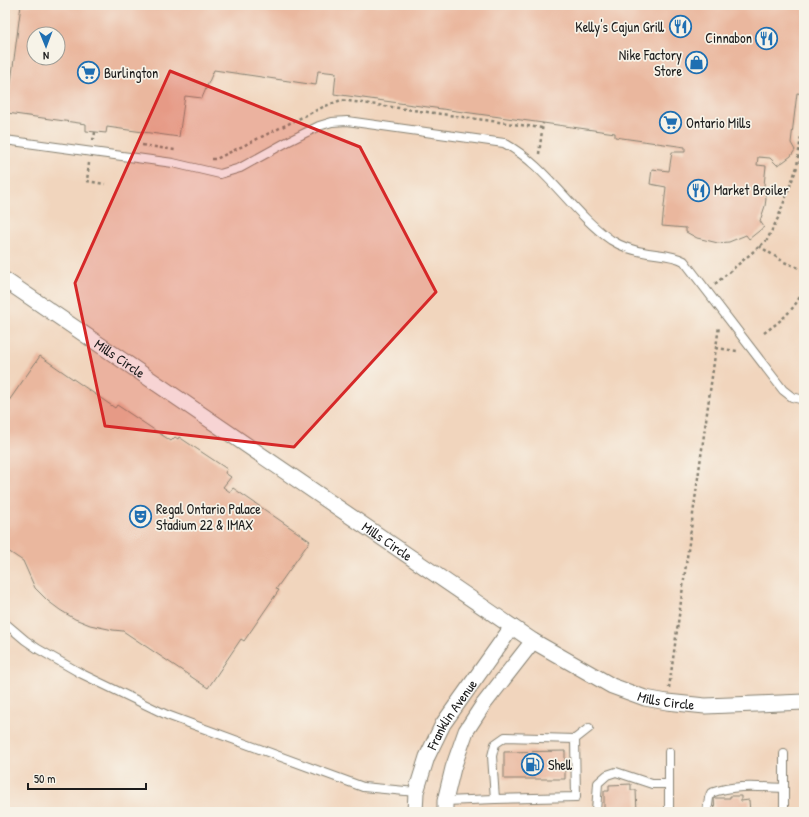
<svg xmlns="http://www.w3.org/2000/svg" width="809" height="817" viewBox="0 0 809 817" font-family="'Patrick Hand',sans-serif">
  <rect width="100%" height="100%" fill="#f7f3e8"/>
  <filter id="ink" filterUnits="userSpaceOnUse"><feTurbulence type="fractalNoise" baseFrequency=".025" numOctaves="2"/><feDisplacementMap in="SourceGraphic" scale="8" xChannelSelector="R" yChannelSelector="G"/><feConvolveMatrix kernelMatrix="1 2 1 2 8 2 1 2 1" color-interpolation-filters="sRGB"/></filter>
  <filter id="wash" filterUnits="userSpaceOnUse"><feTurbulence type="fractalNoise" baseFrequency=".012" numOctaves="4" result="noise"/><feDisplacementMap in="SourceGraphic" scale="16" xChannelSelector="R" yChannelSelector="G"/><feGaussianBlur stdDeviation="0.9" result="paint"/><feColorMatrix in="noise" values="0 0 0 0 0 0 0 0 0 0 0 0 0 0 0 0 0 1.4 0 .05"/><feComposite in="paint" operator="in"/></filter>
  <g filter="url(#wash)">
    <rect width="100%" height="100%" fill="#efe3c6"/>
    <path fill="#f1d5bd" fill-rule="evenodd" d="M5 5H804V812H5ZM34 34H58V58H34Z"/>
    <g id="blocks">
      <g fill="#eab79e" fill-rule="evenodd">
        <path d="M21 5H804V94L797 93 791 143 795 150 791 156 783 162 777 165 770 158 758 157 757 165 766 166 764 185 766 199 765 206 760 221 764 227 749 239 746 235 729 242 718 243 697 238 686 232V228L662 226 666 187 650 184 652 169 669 171 672 152H685V147L615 137V133L334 94 336 73 318 71 316 85 214 70 202 98 185 96 179 137 107 127 106 133 86 131V124L7 113ZM34 34H58V58H34Z"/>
        <path d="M40 356 115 408 117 405 171 441 175 437 178 439 179 437 227 469 225 473 231 477 223 487 230 492 233 488 310 541 276 589 279 590 244 641 241 639 208 688 123 631 113 630 90 625 75 619 60 610 48 601 35 588 23 561 5 549V404L6 405Z"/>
        <path d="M565 751V779H504V752Z"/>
        <path d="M631 784V790H636L637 812H604V791H609V785Z"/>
        <path d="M730 796H741V801L749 800 750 812H715L714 798H730Z"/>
      </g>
    </g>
  </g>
  <g filter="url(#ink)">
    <use href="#blocks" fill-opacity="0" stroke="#868071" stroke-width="1"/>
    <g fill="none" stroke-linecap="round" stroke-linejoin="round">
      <defs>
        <g id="lane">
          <path d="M5 140 173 163 220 174 240 168 287 142 319 126 332 122 347 121 504 143C547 166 571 212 611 240 622 247 635 251 648 253 660 255 673 255 684 261L783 390 792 397 804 400"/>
          <path d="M5 623 25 640 38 649 82 674 167 715 363 787 416 792"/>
          <path d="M575 739 576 797 495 799 492 756 495 744 505 737 575 739 589 728"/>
          <path d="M445 801 495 799"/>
          <path d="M596 811 598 783 607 775 616 772 652 784H669"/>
          <path d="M669 812V752"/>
          <path d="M707 812 709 798 711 793C735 784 759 787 784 788"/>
          <path d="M784 812V754"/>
        </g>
        <g id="street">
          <path id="s1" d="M5 280 533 641 612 686 645 698 667 702 705 706 804 702"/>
          <path id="s2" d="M415 812 416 792 427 757 443 724 512 627"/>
          <path d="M445 812V801L453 768 466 731 483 705 533 641"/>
        </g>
      </defs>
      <use href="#lane" stroke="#868071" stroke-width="10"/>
      <use href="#street" stroke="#868071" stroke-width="17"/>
      <g stroke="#868071" stroke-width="2.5" stroke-dasharray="3 3" stroke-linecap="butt">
        <path d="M5 23H7L9 5"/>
        <path d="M5 38 7 23"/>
        <path d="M5 123 8 128H10"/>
        <path d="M92 139H94L95 132"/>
        <path d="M142 145 175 150"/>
        <path d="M539 154 543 123"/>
        <path d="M212 159H216L323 107 341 100 542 128"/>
        <path d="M89 163 87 181 105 184"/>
        <path d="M759 246 784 262 804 270"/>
        <path d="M715 284 767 240 778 218 797 167 804 111"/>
        <path d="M764 333C782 320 797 308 804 287"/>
        <path d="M716 348 737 351"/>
        <path d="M669 688 719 326"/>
      </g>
      <use href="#lane" stroke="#fff" stroke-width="8"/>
      <use href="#street" stroke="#fff" stroke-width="15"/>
    </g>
  </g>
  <path fill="#d62828" fill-opacity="0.2" stroke="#d62828" stroke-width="3" stroke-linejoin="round" d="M170 71 360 147 436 292 294 447 105 426 75 283Z"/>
  <defs>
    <symbol id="restaurant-ring" viewBox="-11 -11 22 22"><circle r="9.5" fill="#f7f3e8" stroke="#1f6fb2" stroke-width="1.5"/><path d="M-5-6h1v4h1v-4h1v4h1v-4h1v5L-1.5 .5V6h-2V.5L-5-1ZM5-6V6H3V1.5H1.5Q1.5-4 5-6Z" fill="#1f6fb2"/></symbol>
    <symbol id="shop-ring" viewBox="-11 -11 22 22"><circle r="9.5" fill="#f7f3e8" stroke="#1f6fb2" stroke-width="1.5"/><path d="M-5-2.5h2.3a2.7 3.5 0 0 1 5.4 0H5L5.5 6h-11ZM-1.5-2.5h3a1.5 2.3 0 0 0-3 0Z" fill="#1f6fb2"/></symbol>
    <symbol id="supermarket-ring" viewBox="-11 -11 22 22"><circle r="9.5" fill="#f7f3e8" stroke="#1f6fb2" stroke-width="1.5"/><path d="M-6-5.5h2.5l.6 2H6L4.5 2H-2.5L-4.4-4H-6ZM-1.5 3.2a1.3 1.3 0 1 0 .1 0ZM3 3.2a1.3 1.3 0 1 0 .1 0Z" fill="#1f6fb2"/></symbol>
    <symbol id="theatre-ring" viewBox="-11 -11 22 22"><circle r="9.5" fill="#f7f3e8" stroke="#1f6fb2" stroke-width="1.5"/><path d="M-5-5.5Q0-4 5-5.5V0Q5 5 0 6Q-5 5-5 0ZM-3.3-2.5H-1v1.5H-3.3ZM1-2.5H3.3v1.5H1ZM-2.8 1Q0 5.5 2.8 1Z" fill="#1f6fb2"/></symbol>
    <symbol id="fuel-ring" viewBox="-11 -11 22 22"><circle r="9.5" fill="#f7f3e8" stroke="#1f6fb2" stroke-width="1.5"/><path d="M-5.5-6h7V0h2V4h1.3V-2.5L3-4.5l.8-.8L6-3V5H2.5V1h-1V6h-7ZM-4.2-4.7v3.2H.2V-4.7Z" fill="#1f6fb2"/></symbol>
  </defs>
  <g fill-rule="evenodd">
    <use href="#restaurant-ring" x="668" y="14" width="25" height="25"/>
    <use href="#restaurant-ring" x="754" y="26" width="25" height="25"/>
    <use href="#shop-ring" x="684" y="50" width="25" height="25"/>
    <use href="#supermarket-ring" x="76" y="60" width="25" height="25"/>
    <use href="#supermarket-ring" x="658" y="110" width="25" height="25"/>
    <use href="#restaurant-ring" x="686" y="178" width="25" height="25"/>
    <use href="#theatre-ring" x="128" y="504" width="25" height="25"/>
    <use href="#fuel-ring" x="520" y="752" width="25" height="25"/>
  </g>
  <g text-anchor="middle" stroke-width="3.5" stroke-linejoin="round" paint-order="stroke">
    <g font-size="14" fill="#1c1c1c" stroke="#f7f3e8" text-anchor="start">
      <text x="664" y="32" text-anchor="end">Kelly's Cajun Grill</text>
      <text x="752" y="43" text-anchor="end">Cinnabon</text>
      <text x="682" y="60" text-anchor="end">Nike Factory<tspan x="682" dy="16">Store</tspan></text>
      <text x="104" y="78">Burlington</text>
      <text x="686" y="128">Ontario Mills</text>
      <text x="714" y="195">Market Broiler</text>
      <text x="156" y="514">Regal Ontario Palace<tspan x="156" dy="16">Stadium 22 &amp; IMAX</tspan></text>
      <text x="548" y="770">Shell</text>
    </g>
    <g font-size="14" fill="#1c1c1c" stroke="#f7f3e8">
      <text dy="5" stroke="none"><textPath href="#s1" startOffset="139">Mills Circle</textPath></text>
      <text dy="5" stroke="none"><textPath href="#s1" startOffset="463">Mills Circle</textPath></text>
      <text dy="5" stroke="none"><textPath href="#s1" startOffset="787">Mills Circle</textPath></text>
      <text dy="5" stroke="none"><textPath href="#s2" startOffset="106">Franklin Avenue</textPath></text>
    </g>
  </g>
  <rect width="809" height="817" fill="none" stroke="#f7f3e8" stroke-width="20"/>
  <g transform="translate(46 46) rotate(179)"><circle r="19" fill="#f7f3e8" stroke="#9f9d96"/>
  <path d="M0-3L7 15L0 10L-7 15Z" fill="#1f6fb2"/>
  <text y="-6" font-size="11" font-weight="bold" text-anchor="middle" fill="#1c1c1c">N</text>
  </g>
  <path d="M28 783v6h118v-6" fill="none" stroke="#1c1c1c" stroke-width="2"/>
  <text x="34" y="783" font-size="12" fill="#1c1c1c" stroke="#f7f3e8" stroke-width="3" paint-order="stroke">50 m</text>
</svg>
